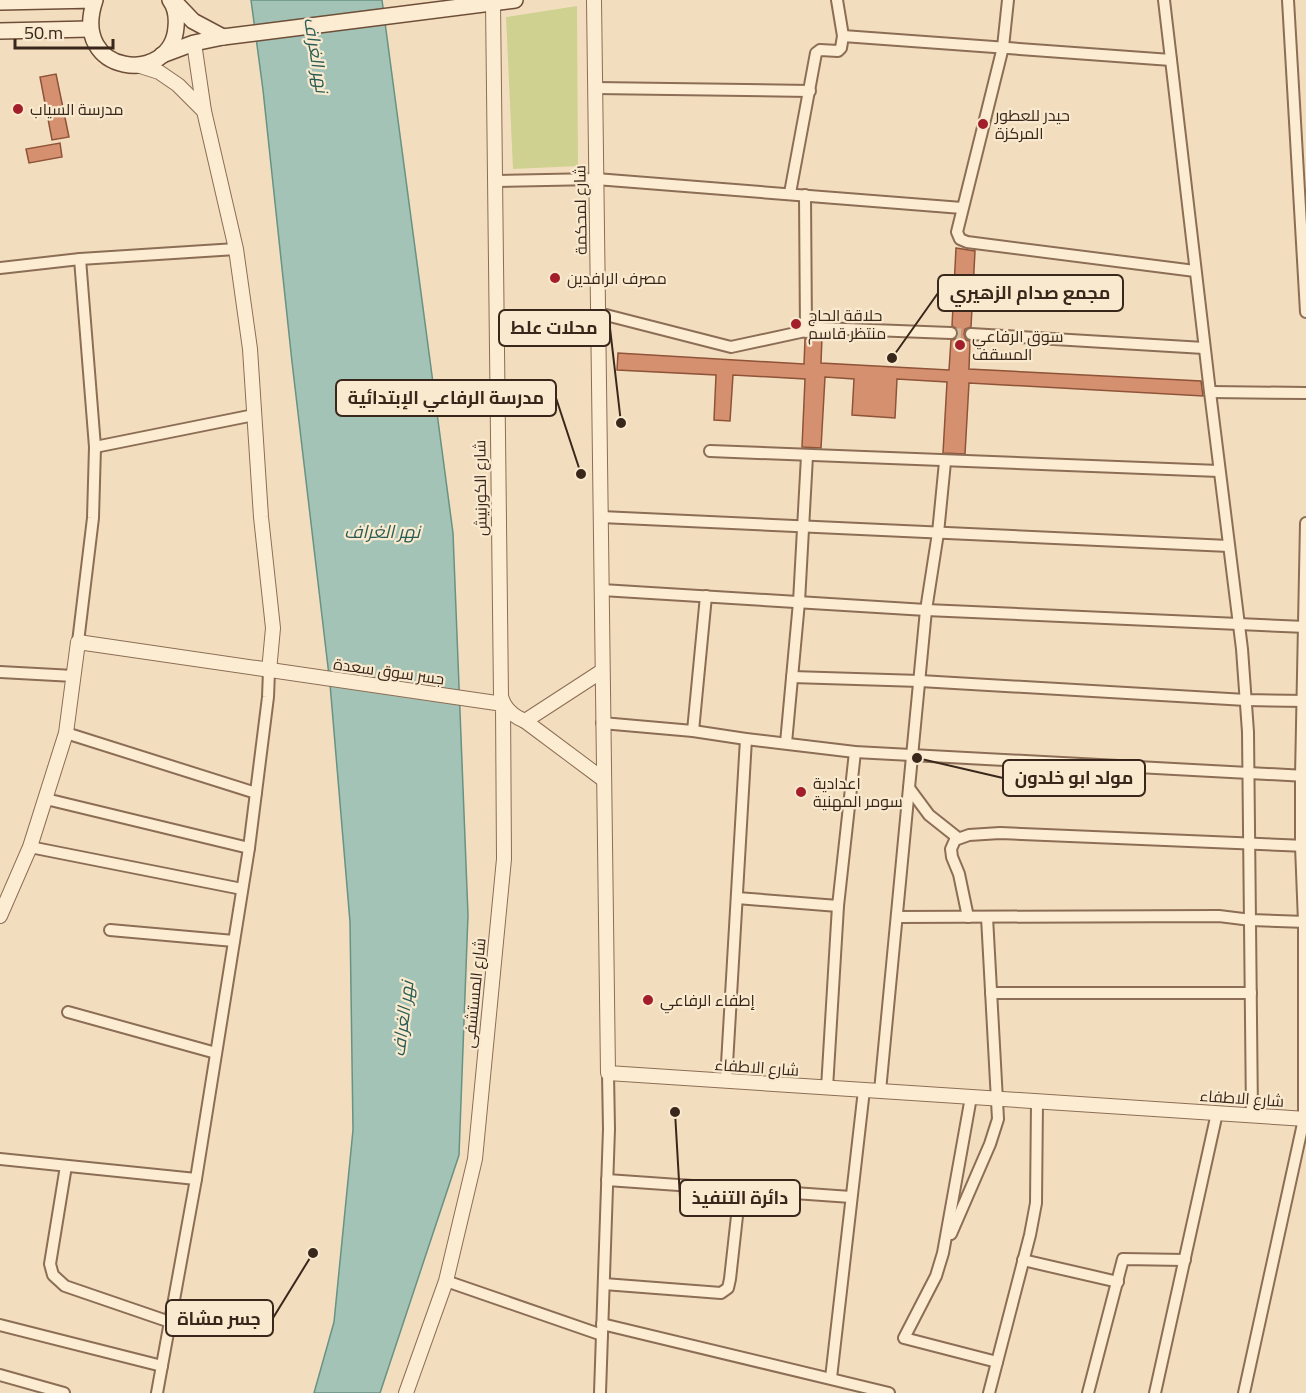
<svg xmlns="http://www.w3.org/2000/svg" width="1306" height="1393" viewBox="0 0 1306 1393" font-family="Georgia,Cairo,serif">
  <rect width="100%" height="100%" fill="#f2debe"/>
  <path fill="#cfd191" d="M577 6 578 166 513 169 506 17Z"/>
  <path fill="#a2c3b6" stroke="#689284" stroke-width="1.5" d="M251 0H382L453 533 468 915 459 1155 380 1393H314L334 1322 353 1130 350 922 330 684 292 362 263 90Z"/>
  <g fill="#d5916f" stroke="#8e5338" stroke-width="1.5">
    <path d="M56 74 69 137 52 140 40 77Z"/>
    <path d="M60 143 62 157 29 163 26 149Z"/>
    <path d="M956 248 975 251 971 327 965 329 964 334 966 340 970 341 969 369 1201 381 1203 396 969 383 965 454 943 453 947 382 897 379 895 418 852 415 854 379 825 377 821 448 802 447 805 379 733 375 730 421 714 420 716 375 617 370 618 353 804 364 805 339 815 337H822L821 363 949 370 951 340 955 339 958 334 957 329 952 326Z"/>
  </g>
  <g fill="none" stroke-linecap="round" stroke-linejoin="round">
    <path stroke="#cdb99d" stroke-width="10" stroke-dasharray="10 5" stroke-linecap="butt" d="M951 333 971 334"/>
    <defs>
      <g id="minor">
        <path d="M1008 0 1003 47 957 232 960 239 967 242 1195 271"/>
        <path d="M1164 0 1210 392 1242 649 1248 732 1252 1115"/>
        <path d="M1288 0 1306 312"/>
        <path d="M843 36 1171 60"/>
        <path d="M595 88 810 91"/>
        <path d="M495 181 596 179 962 208"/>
        <path d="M790 193 816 53 820 50 838 51 841 48 843 36 837 0"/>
        <path d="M805 195 806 332"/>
        <path d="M0 268 80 259 236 249"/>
        <path d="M598 313 731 347 819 328 951 333"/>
        <path d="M971 334 1204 348"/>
        <path d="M1210 392 1306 393"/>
        <path d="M95 447 254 415"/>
        <path d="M710 451 1219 471"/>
        <path d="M601 517 1229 546"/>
        <path d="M602 590 926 610 1306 627"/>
        <path d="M78 642 93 518 95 447 80 259"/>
        <path d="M0 672 74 676"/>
        <path d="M792 677 920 681 1246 700 1306 701"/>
        <path d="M602 723 693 731 746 739 855 752 1306 776"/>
        <path d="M693 731 706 596"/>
        <path d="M66 733 256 793"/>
        <path d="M786 743 799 602 807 456"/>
        <path d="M909 788 929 815 958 838"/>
        <path d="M46 799 249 848"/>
        <path d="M30 847 242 889"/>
        <path d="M737 898 838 906 855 752"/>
        <path d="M897 917 1219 916 1251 920 1306 922"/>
        <path d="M968 917 959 874 952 857 951 849 955 840 969 835 1000 833 1306 846"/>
        <path d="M110 930 234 941"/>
        <path d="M991 993H1251"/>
        <path d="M68 1012 216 1053"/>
        <path d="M726 1081 746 739"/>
        <path d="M827 1088 838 906"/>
        <path d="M880 1091 926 610 938 533 945 462"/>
        <path d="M971 1097 943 1253 936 1276 904 1338 997 1362"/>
        <path d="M0 1159 196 1179"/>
        <path d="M66 1166 50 1264 53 1275 65 1286 170 1322"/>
        <path d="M607 1180 851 1197"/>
        <path d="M951 1234 990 1144 998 1119 987 917"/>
        <path d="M1023 1260 1118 1282"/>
        <path d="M446 1281 602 1335"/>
        <path d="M604 1284 721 1293 728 1288 730 1279 740 1189"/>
        <path d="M602 1324 889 1393"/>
        <path d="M0 1325 162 1366"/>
        <path d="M0 1375 64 1393"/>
        <path d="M831 1378 864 1090"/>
        <path d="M157 1393 196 1179 249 848 268 697 269 671"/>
        <path d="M600 1393 609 1129 608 1073"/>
        <path d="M989 1393 1030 1235 1036 1203 1037 1101"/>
        <path d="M1088 1393 1123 1259 1185 1260"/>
        <path d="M1155 1393 1217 1113"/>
        <path d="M1244 1393 1304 1119V922L1301 846V776L1306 523"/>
      </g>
      <g id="tertiary">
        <path d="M594 0 608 1073 1306 1119"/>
        <path d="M493 3 501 696C504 709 513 716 525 721L604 780"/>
        <path d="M194 43 204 111 236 249 250 349 261 517 273 628 269 671"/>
        <path d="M137 65 159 72 178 85 204 111"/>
        <path d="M525 721 602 671"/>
        <path d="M0 916 30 847 66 733 78 642 503 704 504 859 475 1159 446 1281 406 1393"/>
      </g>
      <g id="secondary">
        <path d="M173 0 193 21 223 37"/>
        <path d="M0 2 95 0C69 76 172 86 176 27 177 17 176 8 170 0"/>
        <path d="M0 31 90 29"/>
        <path d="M162 55 194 43 223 37 515 0"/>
      </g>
    </defs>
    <use href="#minor" stroke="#8c6d55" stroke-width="14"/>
    <use href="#tertiary" stroke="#8c6d55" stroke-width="16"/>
    <use href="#secondary" stroke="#6e4e38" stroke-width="18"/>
    <use href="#minor" stroke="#fcecd2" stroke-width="10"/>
    <use href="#tertiary" stroke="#fcecd2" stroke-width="14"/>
    <use href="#secondary" stroke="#fcecd2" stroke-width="15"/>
  </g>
  <g fill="#a21e2a" stroke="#f9e9ce" stroke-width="2">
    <circle cx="18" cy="109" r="6"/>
    <circle cx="983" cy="124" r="6"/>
    <circle cx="555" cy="278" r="6"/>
    <circle cx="796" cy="324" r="6"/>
    <circle cx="960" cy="345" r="6"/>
    <circle cx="801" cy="792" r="6"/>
    <circle cx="648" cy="1000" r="6"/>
  </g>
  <g text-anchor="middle" stroke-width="4.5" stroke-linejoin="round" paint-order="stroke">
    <g font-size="16" fill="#3a271b" stroke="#f9e9ce" text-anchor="start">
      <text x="30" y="115">مدرسة السياب</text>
      <text x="995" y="121">حيدر للعطور<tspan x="995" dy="18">المركزة</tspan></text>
      <text x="567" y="284">مصرف الرافدين</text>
      <text x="808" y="321">حلاقة الحاج<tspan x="808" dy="18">منتظر قاسم</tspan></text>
      <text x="972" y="342">سوق الرفاعي<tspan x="972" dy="18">المسقف</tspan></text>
      <text x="813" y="789">اعدادية<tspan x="813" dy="18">سومر المهنية</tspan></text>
      <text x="660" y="1006">إطفاء الرفاعي</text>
    </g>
    <g font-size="16" fill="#3a271b" stroke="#f9e9ce">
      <text transform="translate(580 210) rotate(-91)" y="6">شارع لمحكمة</text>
      <text transform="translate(480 488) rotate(-91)" y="6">شارع الكورنيش</text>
      <text transform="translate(389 671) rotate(8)" y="6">جسر سوق سعدة</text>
      <text transform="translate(474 993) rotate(-84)" y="6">شارع المستشفى</text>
      <text transform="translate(757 1067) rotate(4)" y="6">شارع الاطفاء</text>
      <text transform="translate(1242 1098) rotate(4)" y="6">شارع الاطفاء</text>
    </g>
    <g font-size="18" font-style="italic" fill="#285c54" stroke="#f9e9ce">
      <text transform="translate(316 55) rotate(81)" y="6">نهر الغراف</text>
      <text x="382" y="538">نهر الغراف</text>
      <text transform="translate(403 1019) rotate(-83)" y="6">نهر الغراف</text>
    </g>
  </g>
  <path fill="none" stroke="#3a271b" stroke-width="2" d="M892 358L938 293M621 423L610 328M581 474L556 398M917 758L1003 778M675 1112L680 1198M313 1253L273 1318"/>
  <g fill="#3a271b" stroke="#f9e9ce" stroke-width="2">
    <circle cx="892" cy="358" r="6"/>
    <circle cx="621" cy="423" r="6"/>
    <circle cx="581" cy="474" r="6"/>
    <circle cx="917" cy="758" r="6"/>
    <circle cx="675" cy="1112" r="6"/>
    <circle cx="313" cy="1253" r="6"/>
  </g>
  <g fill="#f9e9ce" stroke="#3a271b" stroke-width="2">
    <rect x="938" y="275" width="185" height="36" rx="6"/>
    <rect x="499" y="310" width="111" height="36" rx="6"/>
    <rect x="336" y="380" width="220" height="36" rx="6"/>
    <rect x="1003" y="760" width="142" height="36" rx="6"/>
    <rect x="680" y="1180" width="120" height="36" rx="6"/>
    <rect x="166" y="1300" width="107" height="36" rx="6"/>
  </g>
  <g font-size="18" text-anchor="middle" font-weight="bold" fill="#3a271b">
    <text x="1030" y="299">مجمع صدام الزهيري</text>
    <text x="554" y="334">محلات علط</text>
    <text x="446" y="404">مدرسة الرفاعي الإبتدائية</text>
    <text x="1074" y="784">مولد ابو خلدون</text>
    <text x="740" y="1204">دائرة التنفيذ</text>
    <text x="219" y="1325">جسر مشاة</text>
  </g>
  <path d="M15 39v9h98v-9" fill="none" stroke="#3a271b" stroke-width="3"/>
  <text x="24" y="39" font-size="18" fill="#3a271b" stroke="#f9e9ce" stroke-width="4.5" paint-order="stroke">50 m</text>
</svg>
